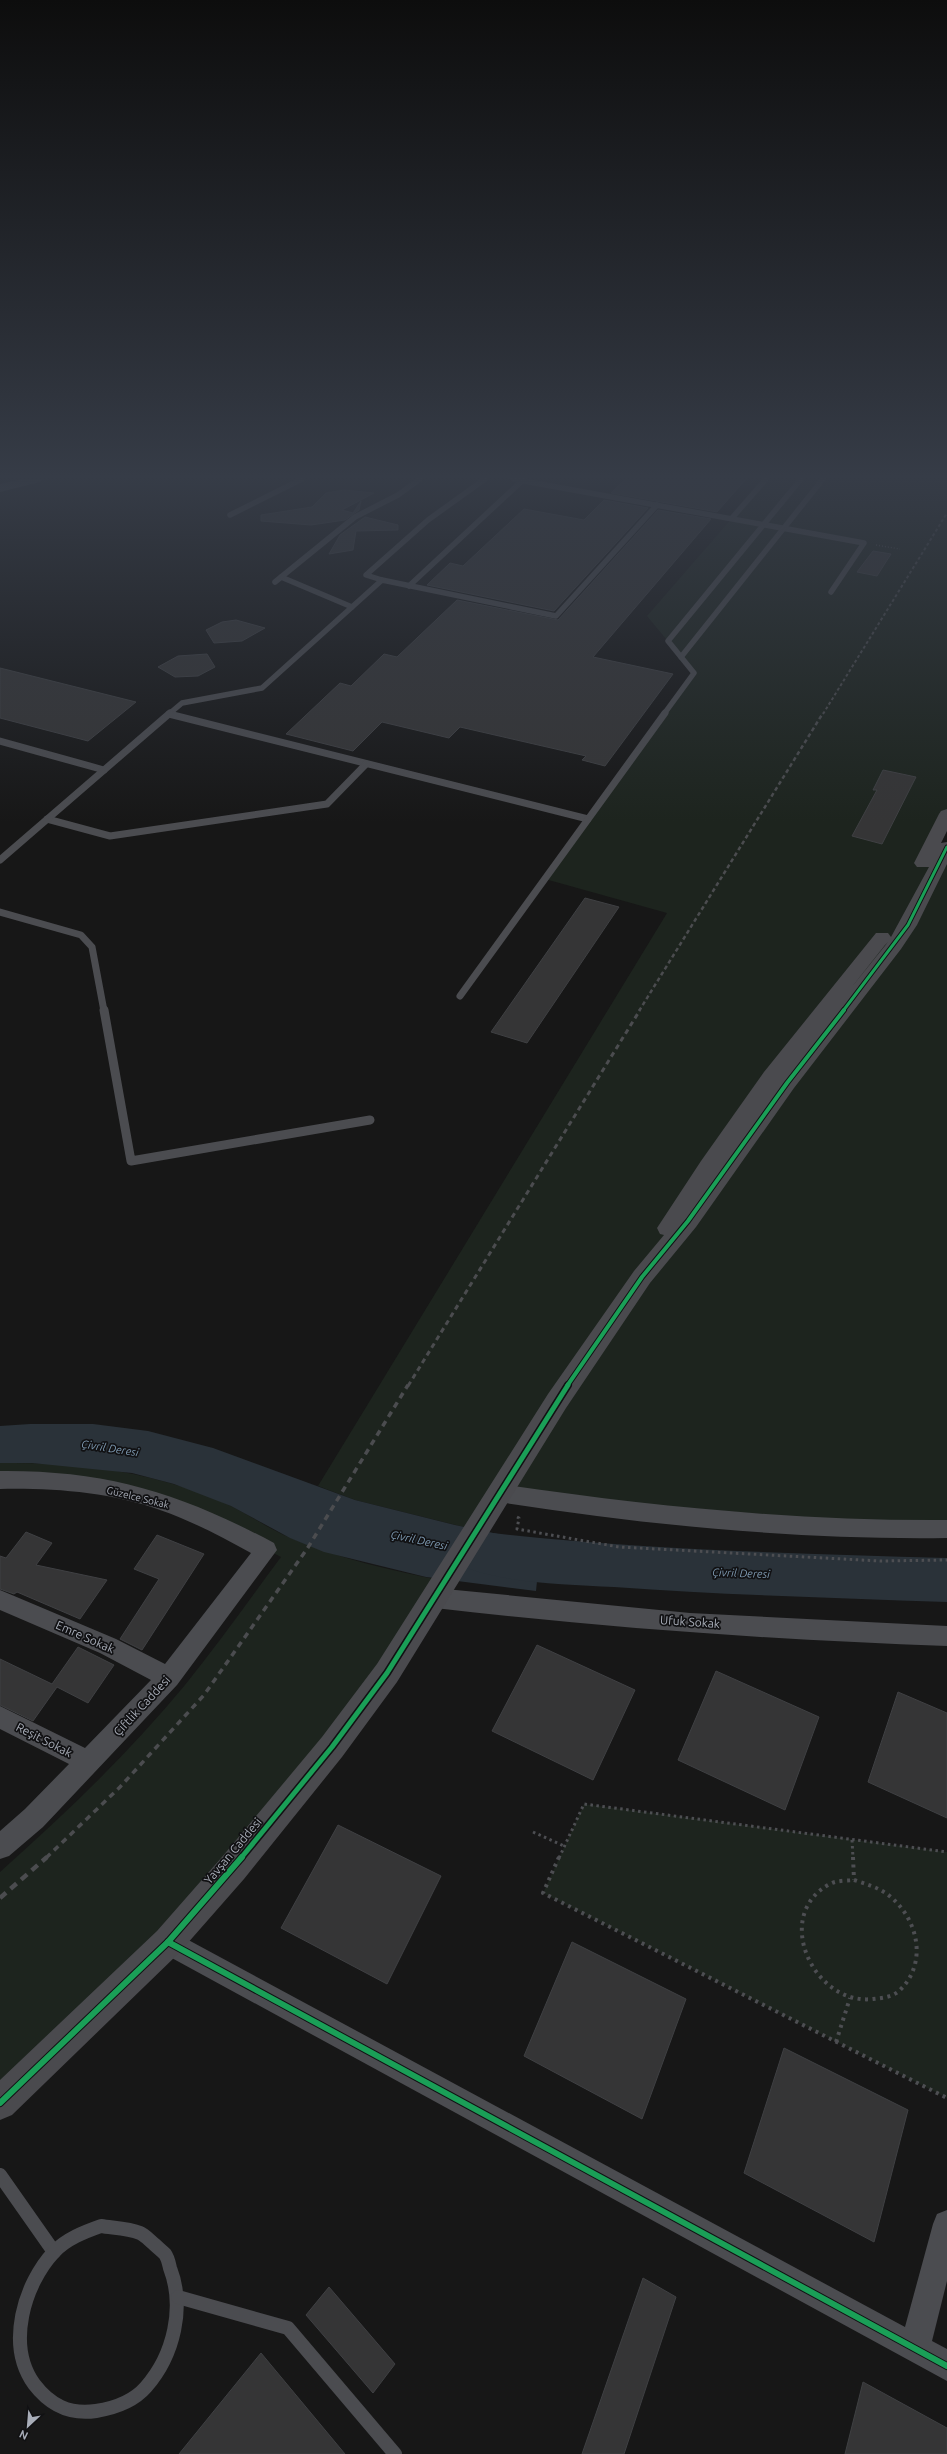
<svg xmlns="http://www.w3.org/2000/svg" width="947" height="2454" viewBox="0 0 947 2454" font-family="Ubuntu,sans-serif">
  <rect width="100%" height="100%" fill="#171717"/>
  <g fill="#1d241e">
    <path d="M766 479H947V814L931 848 947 852V1529L499 1493 476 1530 355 1500 318 1486 667 913 545 879 694 673 647 616Z"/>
    <path d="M0 1463C58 1462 118 1467 173 1484 193 1490 215 1498 233 1507 252 1517 271 1530 291 1538 340 1559 393 1571 445 1581L332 1747 0 2103V1872C65 1814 129 1753 185 1685 218 1644 249 1600 281 1557L213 1522 162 1501 0 1480Z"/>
    <path d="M584 1804 947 1852V2098L543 1893Z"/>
  </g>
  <path fill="#2a3239" d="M30 1424H93L148 1431 213 1448 355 1500 455 1525 541 1543 536 1591 426 1577 324 1552 290 1538 231 1506 174 1484 132 1473 32 1463H0V1426Z"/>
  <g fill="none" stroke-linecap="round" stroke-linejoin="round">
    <path fill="#2a3239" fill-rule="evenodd" d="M484 1532C638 1550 792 1553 947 1558V1602C836 1598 725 1595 614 1587 567 1584 511 1584 467 1568L460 1553 467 1538Z"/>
  </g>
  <g fill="#353536" stroke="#3f4043">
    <path d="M625 479H746L717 512 611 493Z"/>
    <path d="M344 490 374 493 342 510 353 513 361 501 359 510 345 520 311 525 261 521V515L312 507 326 493Z"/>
    <path d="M604 500 648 508 554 611 427 585 450 563 463 566 524 509 584 520Z"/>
    <path d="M658 510 711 519 593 657 673 674 605 766 582 760 586 756 460 727 449 738 382 722 353 751 286 734 340 683 351 686 384 654 397 657 457 600 558 620Z"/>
    <path d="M365 517 398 525V530L356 531 353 550 329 554 340 535Z"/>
    <path d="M873 551 891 554 877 576 857 572Z"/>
    <path d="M236 620 265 628 242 641 214 643 206 630 222 622Z"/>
    <path d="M207 654 215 667 198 676 175 677 158 667 178 656Z"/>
    <path d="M0 668 136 702 88 741 0 718Z"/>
    <path d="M883 770 916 777 882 844 852 836 877 790H873Z"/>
    <path d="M585 898 619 907 527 1043 491 1032Z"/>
    <path d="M26 1532 52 1543 36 1565 107 1580 80 1619 17 1592 14 1594 0 1589V1556L6 1558Z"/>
    <path d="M157 1535 204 1554 142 1650 120 1639 159 1579 134 1569Z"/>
    <path d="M537 1645 635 1690 593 1780 492 1731Z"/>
    <path d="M78 1647 114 1665 88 1703 57 1687 33 1721 0 1705V1659L52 1684Z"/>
    <path d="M716 1671 819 1717 785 1810 678 1760Z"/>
    <path d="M898 1692 947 1713V1818L868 1782Z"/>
    <path d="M338 1825 441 1876 387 1984 281 1928Z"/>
    <path d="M572 1942 686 1999 642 2119 524 2056Z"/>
    <path d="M784 2048 908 2110 874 2242 744 2173Z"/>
    <path d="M643 2278 676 2297 624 2454H582Z"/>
    <path d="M329 2287 395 2364 373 2393 306 2315Z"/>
    <path d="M261 2353 345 2454H179Z"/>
    <path d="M863 2382 947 2428V2454H845Z"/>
  </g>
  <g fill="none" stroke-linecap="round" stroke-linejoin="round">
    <path stroke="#4d4e52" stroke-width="1.5" stroke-dasharray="1 2" stroke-linecap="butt" d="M876 545 900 549"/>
    <g stroke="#4d4e52" stroke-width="3" stroke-dasharray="2.5 3.5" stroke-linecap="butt">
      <path d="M517 1517 519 1518 517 1529 619 1547 880 1561 947 1560"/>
      <path d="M533 1832 564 1846"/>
      <path d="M852 1840 853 1858"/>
      <path d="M559 1858 584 1804 947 1852"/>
    </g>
    <g stroke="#4d4e52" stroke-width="4" stroke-dasharray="3 4.5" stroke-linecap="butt">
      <path d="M559 1857 543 1893 947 2098"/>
      <path d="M853 1857 854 1880"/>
      <path d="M854 1880C866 1884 877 1887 887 1894 918 1917 929 1963 899 1991 892 1997 882 1998 873 1999 814 2006 771 1915 830 1884 837 1880 847 1881 854 1880Z"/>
      <path d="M836 2042 850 1998"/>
    </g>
    <g stroke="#4b4c50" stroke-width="5.5">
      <path d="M513 479 864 543 831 592"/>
      <path d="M230 515 302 479"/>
      <path d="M732 518 766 479"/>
      <path d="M281 577 352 607"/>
      <path d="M382 580 366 575 428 520 485 479"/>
      <path d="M275 582 355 517 398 495 420 479"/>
      <path d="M409 586 524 479"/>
      <path d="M681 657 823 479"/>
      <path d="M169 714H171"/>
      <path d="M169 714 182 703 262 688 382 580 556 616 657 505"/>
      <path d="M664 714 694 673 668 641 801 479"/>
    </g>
    <g stroke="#4b4c50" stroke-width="7">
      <path d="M169 714 588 819"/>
      <path d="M0 741 104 770"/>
      <path d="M47 819 110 836 327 804 366 764"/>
      <path d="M0 860 170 713"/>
      <path d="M0 912 81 935 92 947 104 1011"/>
      <path d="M460 996 665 713"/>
    </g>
    <path stroke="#4b4c50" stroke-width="9" d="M104 1010 131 1161 370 1120"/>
    <g stroke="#4b4c50" stroke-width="14">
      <path d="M0 2175 54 2252"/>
      <path d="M101 2226C113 2228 128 2228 140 2233 145 2235 150 2241 154 2244 157 2247 162 2251 165 2254 168 2258 169 2264 170 2268 185 2307 174 2355 146 2387 133 2402 115 2408 96 2411 69 2415 50 2405 34 2384 6 2345 24 2284 54 2252 66 2239 84 2232 101 2226Z"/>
      <path d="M178 2297 288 2328 395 2454"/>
    </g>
    <g fill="#4b4c50" fill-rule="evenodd">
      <path d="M0 1471C107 1470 180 1493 274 1543L277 1550 177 1685 43 1827 9 1856 0 1859V1831L25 1809 69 1764 0 1729V1706L85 1748 151 1680 100 1653 0 1610V1590L116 1639 165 1664 251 1553C222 1537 192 1521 160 1510 110 1492 53 1488 0 1489Z"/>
      <path d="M499 1484C648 1506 796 1521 947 1520V1538C796 1540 648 1525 499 1502L492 1499 489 1493 492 1487Z"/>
      <path d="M435 1588 690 1613 947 1626V1646C776 1640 605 1628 435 1608L427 1605 424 1598 427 1591Z"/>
      <path d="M168 1929 905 2327 933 2224 937 2214 947 2210V2281L932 2341 947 2349V2381L159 1951 155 1942 159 1933Z"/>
    </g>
    <path fill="#4a4a4e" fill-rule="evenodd" d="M947 809V831L941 843 947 842V864L917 925 901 949 794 1088 696 1227 650 1283 566 1408 397 1682 342 1757 244 1879 179 1953 12 2115 0 2120V2080L157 1931 222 1857 322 1737 377 1664 548 1394 634 1271 664 1235 660 1234 657 1228 701 1161 764 1072 876 933H888L891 937 929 867H917L914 863 939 814 941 811ZM888 942 885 945 851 988Z"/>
    <path fill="#4e4e51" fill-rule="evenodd" d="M23 479H42L40 482 0 492V484Z"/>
    <path stroke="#4b4c4f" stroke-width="2" stroke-dasharray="3 2.5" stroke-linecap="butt" d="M823 714 947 513"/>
    <path stroke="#4b4c4f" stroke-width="2.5" stroke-dasharray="4 3" stroke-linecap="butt" d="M639 1011 823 713"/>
    <path stroke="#4b4c4f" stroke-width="3" stroke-dasharray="5 4" stroke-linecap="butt" d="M408 1386 640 1010"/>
    <path stroke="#4b4c4f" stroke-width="3.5" stroke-dasharray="6 5" stroke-linecap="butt" d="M46 1858 120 1787 204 1695 307 1549 408 1385"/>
    <path stroke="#4b4c4f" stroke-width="4.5" stroke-dasharray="8 6" stroke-linecap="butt" d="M0 1898 47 1857"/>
    <defs>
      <path id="cycleway-far3" d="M843 1011 908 925 947 847"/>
      <path id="cycleway-far2" d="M567 1386 642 1277 688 1221 787 1083 844 1010"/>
      <path id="cycleway-far1" d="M241 1858 332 1747 387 1673 568 1385"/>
      <g id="cycleway">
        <path d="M168 1942 947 2366"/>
        <path d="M0 2103 168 1942 242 1857"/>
      </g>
    </defs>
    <use href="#cycleway-far3" stroke="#111113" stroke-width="5"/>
    <use href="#cycleway-far2" stroke="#111113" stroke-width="6"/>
    <use href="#cycleway-far1" stroke="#111113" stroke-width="8"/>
    <use href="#cycleway" stroke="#111113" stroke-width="8"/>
    <use href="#cycleway-far3" stroke="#1a9f57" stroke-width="3"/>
    <use href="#cycleway-far2" stroke="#1a9f57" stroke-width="4"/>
    <use href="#cycleway-far1" stroke="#1a9f57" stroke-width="5"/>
    <use href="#cycleway" stroke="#1a9f57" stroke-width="6"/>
  </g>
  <linearGradient id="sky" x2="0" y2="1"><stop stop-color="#0d0d0d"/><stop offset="0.58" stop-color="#363c47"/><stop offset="1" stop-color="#363c47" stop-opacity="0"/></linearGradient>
  <rect width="947" height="822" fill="url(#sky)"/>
  <g text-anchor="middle" stroke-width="3.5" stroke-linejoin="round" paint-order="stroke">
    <g font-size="10" fill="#a8adb8" stroke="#111113">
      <text transform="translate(138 1497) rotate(14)" y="4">Güzelce Sokak</text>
    </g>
    <g font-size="11" font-style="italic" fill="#7f9bb3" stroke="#111113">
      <text transform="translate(110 1448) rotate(9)" y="4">Çivril Deresi</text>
      <text transform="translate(419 1540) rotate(12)" y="4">Çivril Deresi</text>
      <text transform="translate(741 1573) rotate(2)" y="4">Çivril Deresi</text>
    </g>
    <g font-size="12" fill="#a8adb8" stroke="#111113">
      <text transform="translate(690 1622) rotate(4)" y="4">Ufuk Sokak</text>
      <text transform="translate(85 1637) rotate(24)" y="4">Emre Sokak</text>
      <text transform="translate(142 1706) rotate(-47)" y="4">Çiftlik Caddesi</text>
      <text transform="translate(44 1740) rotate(27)" y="4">Reşit Sokak</text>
      <text transform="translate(233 1851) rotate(-50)" y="4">Yavşan Caddesi</text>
    </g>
  </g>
  <g transform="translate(28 2426) rotate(206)" stroke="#111113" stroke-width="3" paint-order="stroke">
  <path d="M0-3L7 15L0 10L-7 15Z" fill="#a8adb8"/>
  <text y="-6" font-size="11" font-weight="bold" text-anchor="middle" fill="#a8adb8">N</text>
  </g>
</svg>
